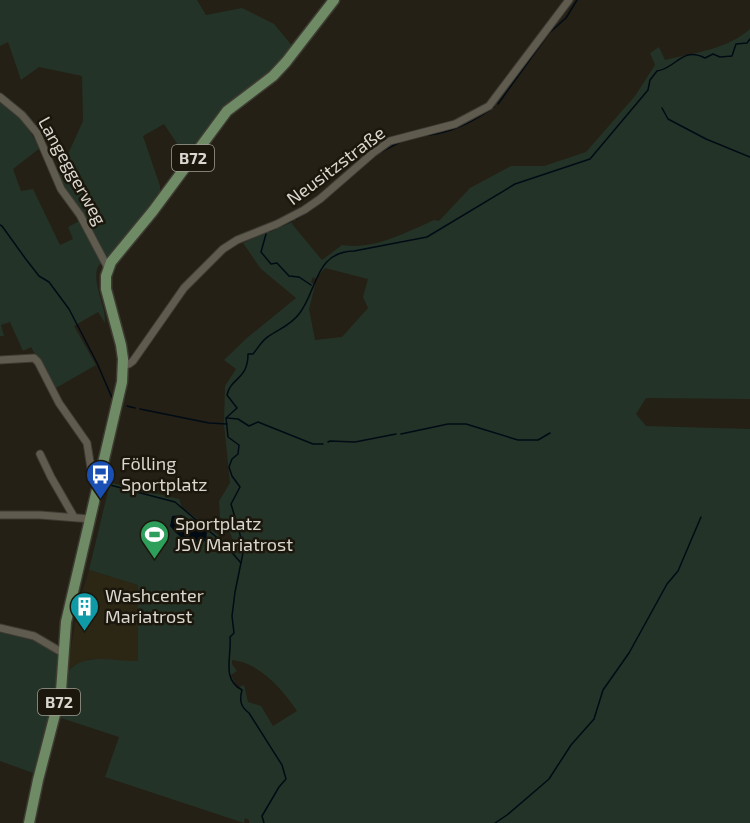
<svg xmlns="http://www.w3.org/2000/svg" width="750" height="823" viewBox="0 0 750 823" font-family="'Exo 2',sans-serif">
  <rect width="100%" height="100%" fill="#242015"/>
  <path fill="#2c2615" d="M89 570 138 585V662L91 659 73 666 67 672 78 606Z"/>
  <g fill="#243327" fill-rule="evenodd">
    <path d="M0 0H197L206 15 242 8 274 24 294 48 273 70 244 91 188 160 164 124 143 136 160 186V196L112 251C110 260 100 261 97 269 93 286 106 306 105 323L98 312 74 326 96 365 54 389 31 347 23 351 10 322 1 325 4 336H0V102L2 101 23 120 40 148 13 169 21 191 33 189 60 245 73 239 68 227 85 218 65 191 58 176 83 121 82 76 39 67 21 80 8 42 0 46Z"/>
    <path d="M750 29V399L646 398 636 414 646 426 750 429V823H249V820L245 818 244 823 105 777 119 737 61 718 69 670C88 652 114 662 138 661V585L89 570 109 487 108 482 179 499 182 507 222 538 234 554 237 551 228 527 220 517 219 501 230 483 224 424 225 386 236 369 224 360 248 337 296 298 261 269 243 243 292 220V224L322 260 342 245C374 250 405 233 434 220L439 221 470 188 511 166H544L586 152 635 96 655 65 650 53 659 47 665 60C693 53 728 49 750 29ZM325 268 368 279 363 297 368 308 342 337 315 340 309 309 315 285 311 282 313 277 316 279ZM232 660C259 662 283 690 297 711L273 726 261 706 248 702 244 685 237 688 231 675 237 671 232 664Z"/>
    <path d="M0 624 38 634 57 648V680L54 697 33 773 0 761Z"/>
  </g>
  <path fill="#000b15" d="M182 515 207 531 206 541C188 543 181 540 170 526L172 516Z"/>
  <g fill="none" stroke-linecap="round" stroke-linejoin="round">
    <g stroke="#000b15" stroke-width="1.5">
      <path d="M498 104 549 33 566 18 577 0"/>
      <path d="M493 107H494"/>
      <path d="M662 108 668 119 706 139 750 157"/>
      <path d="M429 135C451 133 472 122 490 110"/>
      <path d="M328 197 379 153 400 142"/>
      <path d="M296 219 322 202"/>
      <path d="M0 225 2 226 25 258 39 276 49 282 69 309 97 363 113 400"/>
      <path d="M270 231 292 221"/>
      <path d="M266 234 261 252 271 264 277 263 289 276 299 277 311 285"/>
      <path d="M127 406 135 408"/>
      <path d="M140 409 209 423 227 424"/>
      <path d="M227 418 238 419 249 426 258 422 313 444H323"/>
      <path d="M401 434 448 424H466L518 440H538L550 433"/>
      <path d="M328 442 330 441 355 442 396 434"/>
      <path d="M110 485 175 502 227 546"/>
      <path d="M228 548 241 563"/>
      <path d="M264 823 262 816 279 787 286 779 282 765 249 713C241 707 239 701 242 690 221 679 232 656 230 637L234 633 232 616 235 592 244 548 231 504 240 487 232 476 229 467 232 459 238 454 239 445 228 437 226 418 237 408 227 395C231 377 248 380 248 354H253C258 348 262 340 269 336 279 329 291 325 299 314 318 290 314 252 354 251L427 237 515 184 590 159 648 90 650 80 657 71C677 68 682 46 705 58L713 54 720 57 732 56 736 44 747 43 750 39"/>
      <path d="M495 823 507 815 549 779 571 745 594 719 603 690 629 653 667 584 678 571 701 517"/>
    </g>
    <defs>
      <g id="street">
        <path d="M0 97 22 115 37 133 61 189 80 215 108 268"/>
        <path d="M0 360 34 358 38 362 59 403 87 443 93 481 99 486"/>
        <path d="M124 365 129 364 133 361 184 288 223 249 237 240 277 224 304 210 320 199 373 153 390 141 455 124 489 106 569 0"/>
        <path d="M40 454 51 477 74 517"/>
        <path d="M0 515H40L91 519"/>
        <path d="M0 628 34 636 63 653"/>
      </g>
      <path id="primary" d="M29 823 38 780 61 691 66 622 122 382 123 359 121 345 106 289V276L111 262 153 211 227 111 273 76 286 62 334 0"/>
    </defs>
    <use href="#street" stroke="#3e3b33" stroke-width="9"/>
    <use href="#primary" stroke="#3e3b33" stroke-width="13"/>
    <use href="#street" stroke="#605b4f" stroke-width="7"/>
    <use href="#primary" stroke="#6e8b65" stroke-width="10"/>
  </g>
  <defs>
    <symbol id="bus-pin" viewBox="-11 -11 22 30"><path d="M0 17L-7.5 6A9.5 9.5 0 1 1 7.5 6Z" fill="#1a4fb4" stroke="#1b170c"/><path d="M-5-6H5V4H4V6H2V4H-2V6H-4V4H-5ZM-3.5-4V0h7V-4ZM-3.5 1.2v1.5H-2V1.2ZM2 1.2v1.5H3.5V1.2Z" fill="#fff"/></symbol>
    <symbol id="stadium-pin" viewBox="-11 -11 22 30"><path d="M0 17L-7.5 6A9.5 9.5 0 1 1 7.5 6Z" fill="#2e9e5b" stroke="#1b170c"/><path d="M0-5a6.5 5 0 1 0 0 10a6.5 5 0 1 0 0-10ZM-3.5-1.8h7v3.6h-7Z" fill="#fff"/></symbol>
    <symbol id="building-pin" viewBox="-11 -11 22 30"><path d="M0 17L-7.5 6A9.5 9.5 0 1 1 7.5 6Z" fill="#0f9aa8" stroke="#1b170c"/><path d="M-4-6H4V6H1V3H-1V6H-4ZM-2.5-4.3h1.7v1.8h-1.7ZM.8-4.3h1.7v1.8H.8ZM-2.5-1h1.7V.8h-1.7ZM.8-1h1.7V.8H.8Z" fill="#fff"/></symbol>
  </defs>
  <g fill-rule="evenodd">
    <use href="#bus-pin" x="84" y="458" width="33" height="45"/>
    <use href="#stadium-pin" x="138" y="518" width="33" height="45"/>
    <use href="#building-pin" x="68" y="590" width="33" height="45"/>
  </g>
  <g text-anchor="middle" stroke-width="5" stroke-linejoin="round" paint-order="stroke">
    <g fill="#1b170c" stroke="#a19d95" stroke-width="1.5">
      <rect x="172" y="145" width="42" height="26" rx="4.5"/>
      <rect x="38" y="689" width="42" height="26" rx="4.5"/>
    </g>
    <g font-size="16" font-weight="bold" fill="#dad7d0">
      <text x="193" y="164">B72</text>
      <text x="59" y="708">B72</text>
    </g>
    <g font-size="18" fill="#dad7d0" stroke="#1b170c">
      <text transform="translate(336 166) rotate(-37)" y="6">Neusitzstraße</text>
      <text transform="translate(72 171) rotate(61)" y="6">Langeggerweg</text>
    </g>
    <g font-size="18" fill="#dad7d0" stroke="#1b170c" text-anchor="start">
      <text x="121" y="470">Fölling<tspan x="121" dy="21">Sportplatz</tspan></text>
      <text x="175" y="530">Sportplatz<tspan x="175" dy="21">JSV Mariatrost</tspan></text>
      <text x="105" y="602">Washcenter<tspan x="105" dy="21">Mariatrost</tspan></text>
    </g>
  </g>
</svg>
